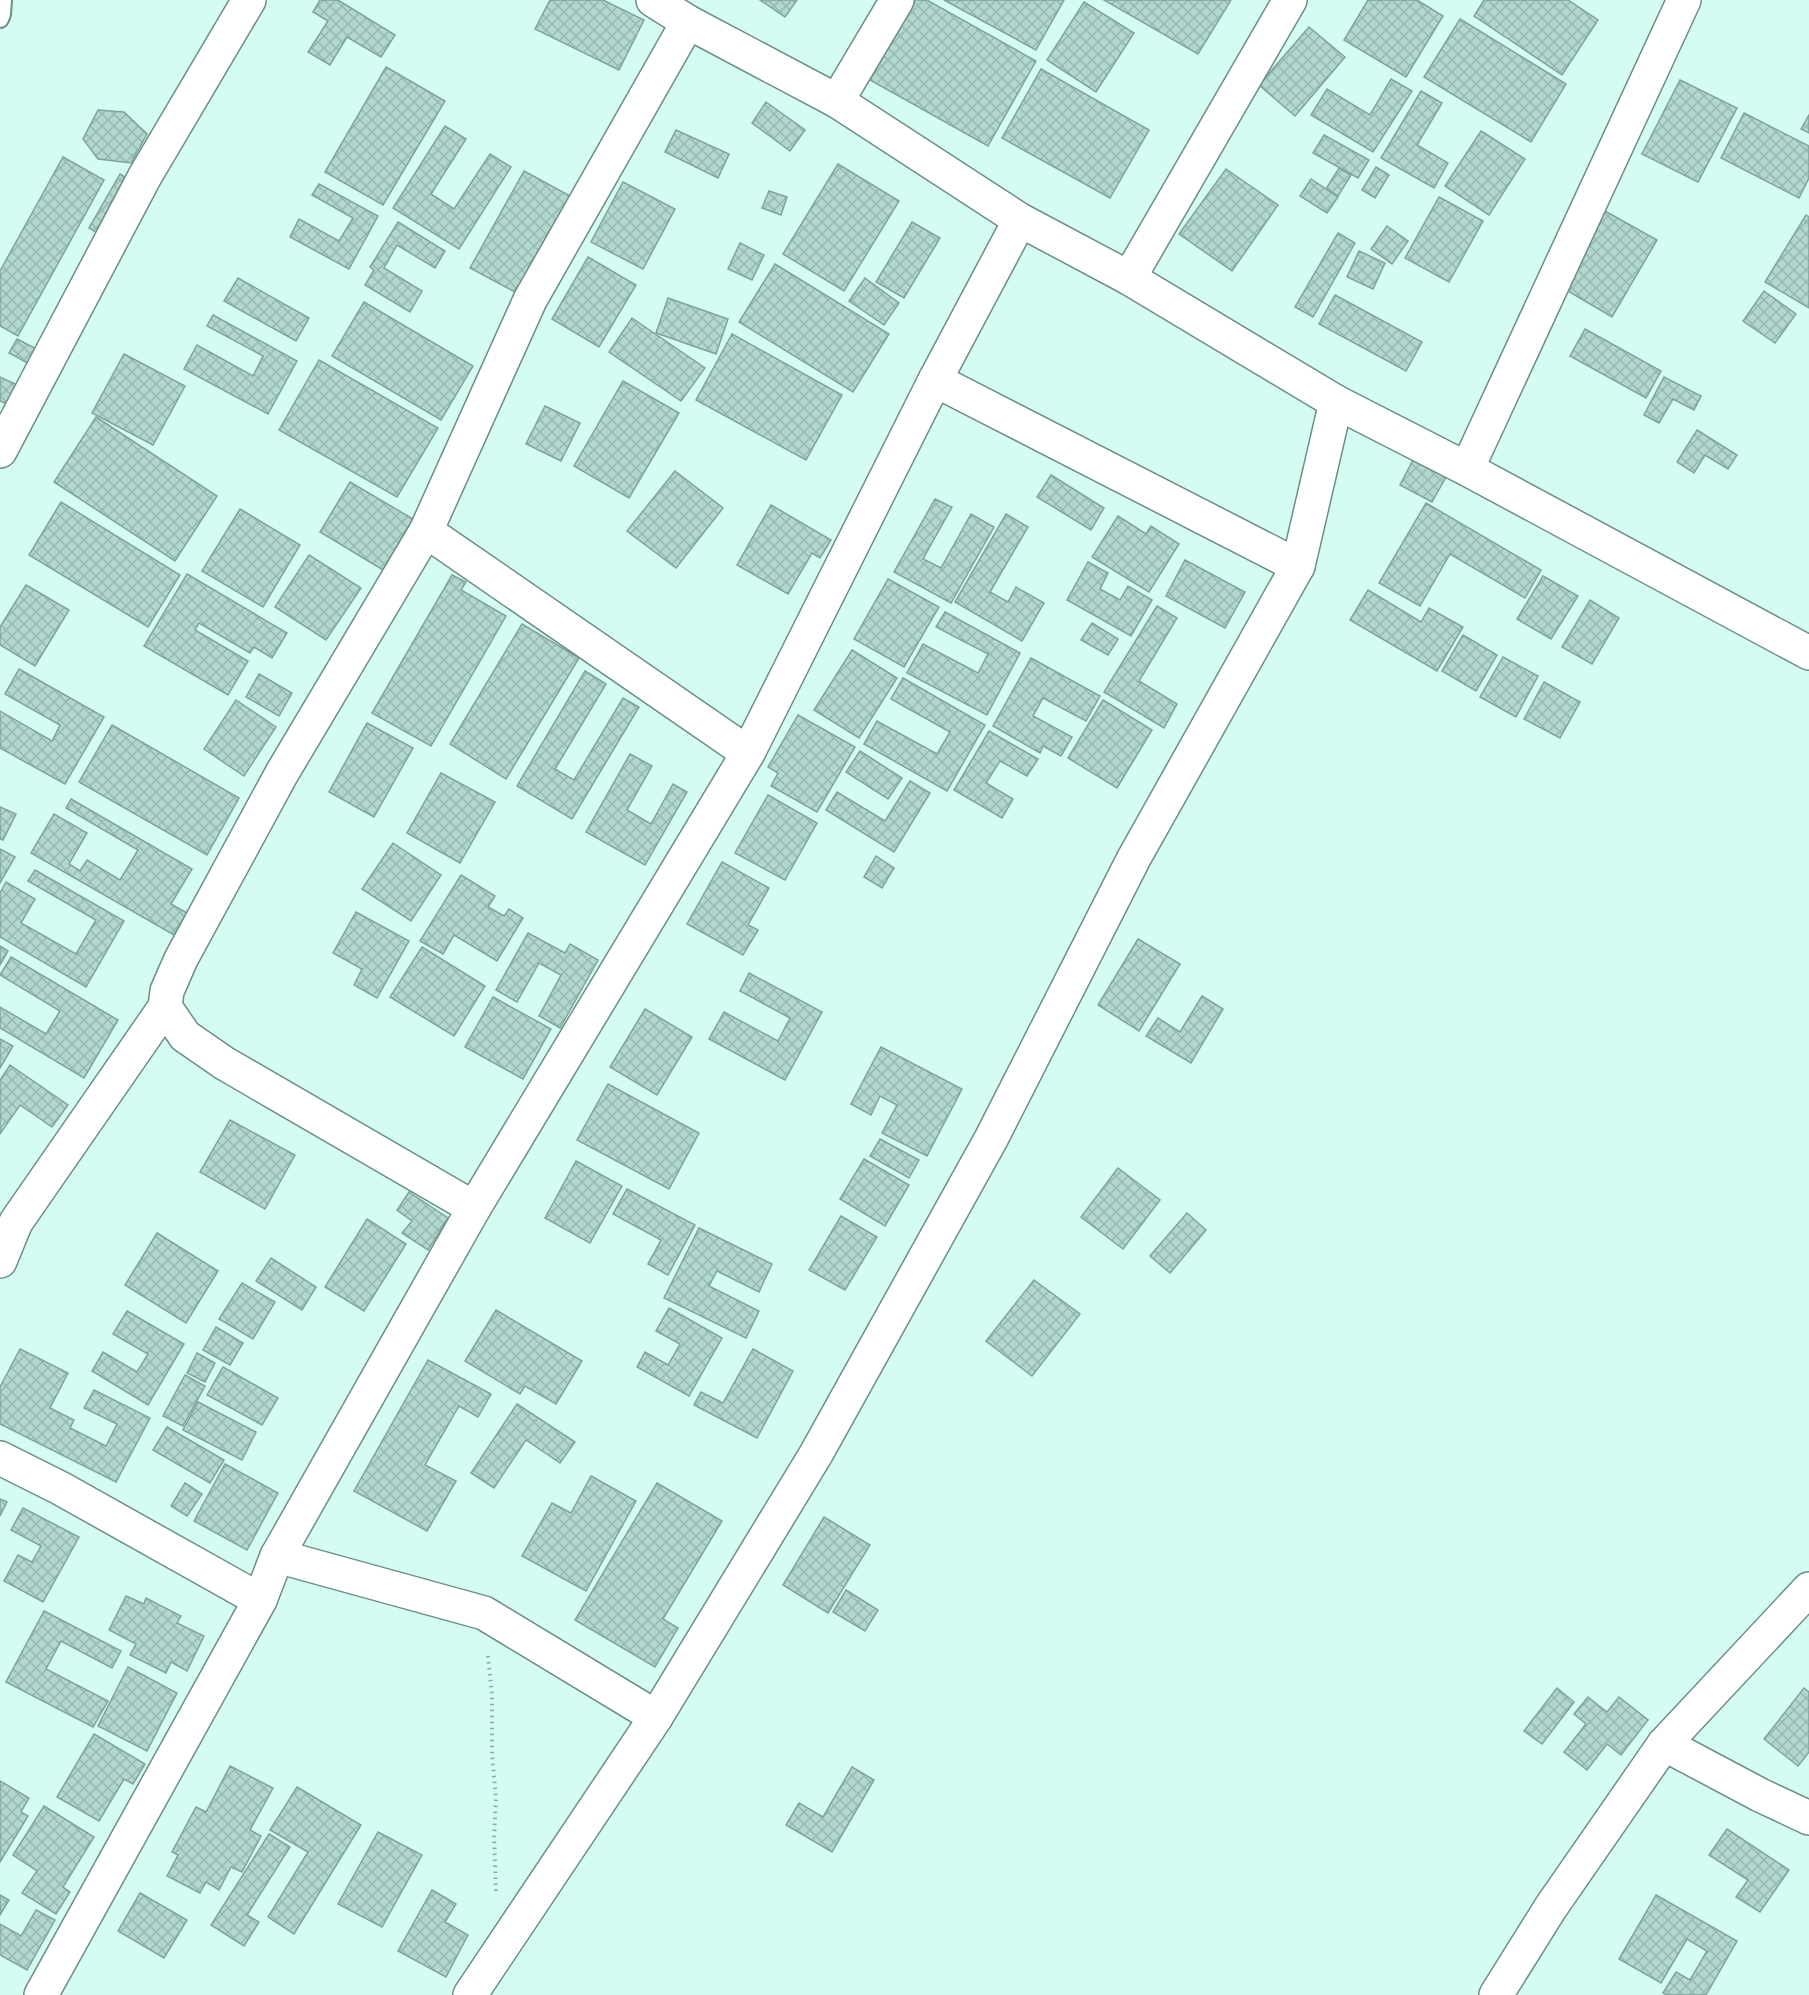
<svg xmlns="http://www.w3.org/2000/svg" width="1809" height="1995" viewBox="0 0 1809 1995" font-family="Overpass,sans-serif">
  <defs>
    <pattern id="building-cross-hatch" width="8" height="8" patternUnits="userSpaceOnUse" patternTransform="scale(1.5)"><rect width="8" height="8" fill="#b1d7ce"/><path d="M0 0l8 8M0 8l8-8" fill="none" stroke="#97b8b0"/></pattern>
  </defs>
  <rect width="100%" height="100%" fill="#d5fcf3"/>
  <g fill="url(#building-cross-hatch)" stroke="#80a39b" stroke-width="1.5">
    <path d="M320 0H338L395 35 381 57 347 37 330 65 308 52 328 21 313 12Z"/>
    <path d="M550 0H603L644 20 619 70 535 29Z"/>
    <path d="M760 0H797L785 17Z"/>
    <path d="M915 0H927L1036 61 988 146 870 80Z"/>
    <path d="M944 0H1064L1036 50Z"/>
    <path d="M1104 0H1231L1198 54Z"/>
    <path d="M1368 0H1417L1443 16 1406 77 1344 40Z"/>
    <path d="M1484 0H1568L1598 20 1562 75 1474 16Z"/>
    <path d="M1084 2 1134 33 1096 92 1047 60Z"/>
    <path d="M1460 19 1566 84 1531 142 1424 77Z"/>
    <path d="M1309 27 1345 57 1295 116 1259 85Z"/>
    <path d="M386 67 445 101 383 205 325 172Z"/>
    <path d="M1041 69 1149 130 1110 198 1002 138Z"/>
    <path d="M1391 79 1412 91 1373 152 1311 115 1327 89 1370 115Z"/>
    <path d="M1680 80 1737 108 1698 182 1642 154Z"/>
    <path d="M1421 91 1442 103 1417 145 1448 163 1434 188 1381 158Z"/>
    <path d="M766 102 805 130 790 151 752 123Z"/>
    <path d="M98 110 124 112 147 134 131 163 98 159 83 139Z"/>
    <path d="M1744 113 1809 146V178L1799 198 1721 158Z"/>
    <path d="M1809 115V133L1801 129Z"/>
    <path d="M445 126 466 139 431 194 454 209 490 154 511 167 459 249 393 208Z"/>
    <path d="M676 130 729 154 718 178 665 152Z"/>
    <path d="M1481 131 1525 159 1489 215 1445 186Z"/>
    <path d="M1324 135 1369 160 1358 178 1313 153Z"/>
    <path d="M63 157 104 180 18 336 0 326V271Z"/>
    <path d="M838 164 899 201 844 291 783 254Z"/>
    <path d="M1376 167 1389 175 1375 198 1362 190Z"/>
    <path d="M1339 168 1351 175 1338 196 1326 189Z"/>
    <path d="M1226 169 1278 205 1232 271 1179 234Z"/>
    <path d="M524 171 583 203 530 300 470 268Z"/>
    <path d="M120 174 146 190 114 243 89 228Z"/>
    <path d="M1311 179 1338 197 1327 213 1300 196Z"/>
    <path d="M623 182 675 209 643 269 591 242Z"/>
    <path d="M319 184 378 216 349 269 290 237 299 219 339 241 353 218 312 195Z"/>
    <path d="M769 191 787 197 781 215 762 208Z"/>
    <path d="M1439 197 1483 221 1449 282 1405 258Z"/>
    <path d="M1605 211 1657 240 1612 317 1561 287Z"/>
    <path d="M1806 215 1809 217V308L1765 282Z"/>
    <path d="M398 222 445 251 435 268 397 245 384 268 422 291 410 312 365 285 374 270 370 267Z"/>
    <path d="M912 222 940 238 904 298 876 282Z"/>
    <path d="M1387 226 1408 241 1392 264 1371 249Z"/>
    <path d="M1338 233 1355 243 1313 317 1295 307Z"/>
    <path d="M740 243 764 255 752 280 728 269Z"/>
    <path d="M1359 251 1385 263 1373 289 1347 277Z"/>
    <path d="M588 257 636 285 599 347 552 319Z"/>
    <path d="M775 264 889 334 853 392 739 322Z"/>
    <path d="M238 278 309 318 296 341 224 301Z"/>
    <path d="M865 278 899 303 884 325 849 301Z"/>
    <path d="M1764 291 1796 314 1775 343 1743 321Z"/>
    <path d="M1335 295 1422 342 1406 371 1319 324Z"/>
    <path d="M668 298 728 319 716 354 656 333Z"/>
    <path d="M364 302 473 366 441 420 332 356Z"/>
    <path d="M213 315 297 361 268 414 184 369 197 345 253 376 263 356 207 326Z"/>
    <path d="M632 318 705 368 681 401 609 352Z"/>
    <path d="M1585 329 1661 371 1646 398 1570 356Z"/>
    <path d="M732 334 842 395 806 460 696 400Z"/>
    <path d="M17 339 52 357 44 372 9 353Z"/>
    <path d="M124 354 185 386 153 445 92 413Z"/>
    <path d="M319 360 438 428 397 497 279 430Z"/>
    <path d="M0 377 26 389 17 409 0 401Z"/>
    <path d="M1664 377 1701 396 1694 410 1673 399 1659 423 1644 415Z"/>
    <path d="M623 381 679 413 629 498 574 466Z"/>
    <path d="M545 406 580 423 561 461 526 444Z"/>
    <path d="M96 417 217 496 175 561 54 482Z"/>
    <path d="M1697 430 1737 455 1728 469 1705 455 1694 473 1677 462Z"/>
    <path d="M1413 460 1446 477 1432 502 1400 485Z"/>
    <path d="M675 471 723 508 676 568 627 531Z"/>
    <path d="M1051 475 1104 508 1091 530 1037 497Z"/>
    <path d="M350 482 413 519 383 570 320 532Z"/>
    <path d="M935 499 952 507 923 559 941 568 971 514 994 527 951 603 894 572Z"/>
    <path d="M61 502 180 575 148 627 29 555Z"/>
    <path d="M1426 503 1541 570 1525 598 1450 554 1420 606 1379 583Z"/>
    <path d="M771 505 831 540 820 558 812 553 788 594 737 565Z"/>
    <path d="M240 509 300 545 263 607 202 571Z"/>
    <path d="M1006 514 1028 527 990 592 1008 602 1016 587 1044 603 1022 641 955 602Z"/>
    <path d="M1118 516 1146 534 1151 526 1179 544 1149 592 1092 557Z"/>
    <path d="M309 555 361 588 326 640 275 607Z"/>
    <path d="M1185 560 1245 592 1225 628 1166 596Z"/>
    <path d="M1088 562 1108 573 1100 589 1120 600 1128 586 1152 600 1131 636 1067 600Z"/>
    <path d="M187 574 287 633 272 658 254 647 250 653 199 623 195 630 248 661 228 695 144 646Z"/>
    <path d="M452 575 466 582 461 590 506 616 431 746 372 713Z"/>
    <path d="M1543 576 1578 596 1551 639 1517 619Z"/>
    <path d="M888 579 939 607 904 667 854 639Z"/>
    <path d="M26 585 69 610 35 666 0 645V627Z"/>
    <path d="M1368 590 1421 622 1429 608 1463 627 1437 671 1350 620Z"/>
    <path d="M1590 600 1619 618 1592 664 1562 647Z"/>
    <path d="M1157 606 1177 618 1139 681 1177 704 1164 728 1104 692Z"/>
    <path d="M945 612 1020 653 987 715 907 673 923 644 978 673 988 654 936 627Z"/>
    <path d="M1092 623 1118 639 1108 655 1081 640Z"/>
    <path d="M522 624 579 658 506 779 450 744Z"/>
    <path d="M1463 635 1497 655 1476 691 1442 671Z"/>
    <path d="M852 650 897 678 859 738 814 710Z"/>
    <path d="M1503 657 1538 676 1516 717 1480 697Z"/>
    <path d="M1031 658 1100 696 1086 721 1043 698 1033 716 1072 737 1061 756 1043 746 1040 753 993 726Z"/>
    <path d="M19 669 104 717 65 784 0 748V711L52 741 60 725 5 694Z"/>
    <path d="M585 671 606 684 555 769 574 780 623 698 639 707 572 819 517 786Z"/>
    <path d="M259 674 292 693 279 716 246 697Z"/>
    <path d="M903 678 985 725 947 791 864 744 877 721 937 754 950 732 891 699Z"/>
    <path d="M1544 682 1580 702 1560 738 1524 719Z"/>
    <path d="M236 700 276 727 244 776 204 749Z"/>
    <path d="M1103 700 1152 730 1117 788 1068 758Z"/>
    <path d="M798 715 855 747 817 812 771 786 778 773 768 767Z"/>
    <path d="M367 723 413 748 374 817 329 792Z"/>
    <path d="M112 725 239 798 207 855 79 782Z"/>
    <path d="M989 731 1038 759 1027 776 1000 761 986 783 1013 799 1002 818 954 790Z"/>
    <path d="M860 751 902 778 888 799 846 772Z"/>
    <path d="M630 754 652 766 627 810 651 824 673 784 687 792 645 865 586 832Z"/>
    <path d="M441 773 495 802 460 863 407 833Z"/>
    <path d="M910 781 930 793 894 852 826 810 837 792 885 821Z"/>
    <path d="M768 795 817 823 785 880 735 853Z"/>
    <path d="M71 799 192 869 171 904 187 913 174 935 31 853 54 814 87 833 69 864 80 871 87 860 120 880 138 850 66 808Z"/>
    <path d="M0 807 16 814 3 840 0 839Z"/>
    <path d="M393 843 441 875 411 921 362 889Z"/>
    <path d="M0 849 15 857 0 883Z"/>
    <path d="M876 856 894 868 882 888 864 877Z"/>
    <path d="M722 862 769 888 748 925 758 930 743 955 687 924Z"/>
    <path d="M35 870 124 921 86 987 0 937V893L6 882 35 899 21 923 76 954 96 920 28 881Z"/>
    <path d="M461 875 495 896 488 907 504 916 509 909 523 918 497 961 454 935 443 954 420 941Z"/>
    <path d="M356 912 409 941 377 998 354 985 362 969 333 953Z"/>
    <path d="M528 933 565 953 570 944 598 960 560 1028 539 1016 561 975 539 963 517 1002 496 990Z"/>
    <path d="M1138 939 1180 964 1139 1031 1098 1005Z"/>
    <path d="M0 946 8 951 0 965Z"/>
    <path d="M422 947 485 986 454 1036 390 997Z"/>
    <path d="M11 957 118 1020 84 1078 0 1028V1007L46 1034 60 1011 0 975Z"/>
    <path d="M749 973 822 1012 785 1080 709 1039 724 1012 778 1041 790 1018 740 991Z"/>
    <path d="M1202 996 1223 1009 1191 1063 1146 1036 1158 1018 1180 1032Z"/>
    <path d="M493 997 551 1029 523 1079 465 1047Z"/>
    <path d="M645 1009 692 1037 657 1095 610 1067Z"/>
    <path d="M0 1039 13 1046 0 1068Z"/>
    <path d="M881 1047 962 1089 927 1156 882 1133 897 1105 880 1096 871 1115 851 1104Z"/>
    <path d="M10 1065 68 1105 52 1127 20 1105 0 1134V1080Z"/>
    <path d="M608 1084 699 1133 669 1189 577 1140Z"/>
    <path d="M230 1120 295 1155 265 1209 200 1172Z"/>
    <path d="M880 1139 919 1160 909 1178 870 1156Z"/>
    <path d="M864 1159 909 1185 885 1226 840 1199Z"/>
    <path d="M576 1161 622 1186 590 1243 545 1218Z"/>
    <path d="M1118 1168 1160 1200 1123 1249 1081 1217Z"/>
    <path d="M627 1189 695 1225 668 1275 648 1264 661 1240 613 1214Z"/>
    <path d="M409 1192 448 1218 428 1250 402 1233 412 1221 397 1210Z"/>
    <path d="M1187 1213 1206 1230 1170 1273 1150 1256Z"/>
    <path d="M841 1216 877 1237 845 1290 809 1270Z"/>
    <path d="M367 1219 406 1244 364 1311 325 1287Z"/>
    <path d="M699 1228 772 1264 759 1292 717 1271 709 1286 759 1311 746 1338 664 1298Z"/>
    <path d="M157 1233 218 1271 186 1323 125 1285Z"/>
    <path d="M271 1258 316 1287 302 1310 256 1281Z"/>
    <path d="M1034 1280 1080 1314 1032 1376 986 1341Z"/>
    <path d="M242 1283 275 1302 253 1339 219 1319Z"/>
    <path d="M669 1308 722 1338 689 1396 637 1367 645 1352 668 1365 680 1344 656 1331Z"/>
    <path d="M496 1310 582 1361 556 1404 525 1386 520 1394 465 1361Z"/>
    <path d="M127 1311 184 1344 148 1405 92 1371 103 1352 137 1372 148 1354 113 1334Z"/>
    <path d="M216 1327 243 1343 230 1365 203 1350Z"/>
    <path d="M20 1349 68 1373 50 1408 74 1420 70 1428 106 1446 117 1424 84 1408 94 1390 150 1418 116 1482 0 1424V1387Z"/>
    <path d="M753 1349 793 1371 757 1438 694 1405 701 1392 723 1403Z"/>
    <path d="M197 1353 215 1363 205 1382 187 1373Z"/>
    <path d="M428 1360 491 1394 478 1417 459 1406 425 1465 456 1481 427 1531 354 1491Z"/>
    <path d="M223 1367 278 1398 262 1425 207 1395Z"/>
    <path d="M185 1375 205 1386 183 1426 163 1416Z"/>
    <path d="M198 1402 256 1432 242 1460 183 1430Z"/>
    <path d="M517 1404 575 1442 560 1463 526 1440 494 1488 471 1473Z"/>
    <path d="M167 1427 224 1460 210 1483 153 1450Z"/>
    <path d="M225 1464 278 1493 247 1550 194 1521Z"/>
    <path d="M591 1476 636 1501 586 1591 522 1556 552 1503 571 1513Z"/>
    <path d="M185 1483 202 1494 187 1516 171 1506Z"/>
    <path d="M657 1483 722 1521 663 1619 678 1628 655 1667 575 1620Z"/>
    <path d="M0 1499 7 1502 0 1516Z"/>
    <path d="M23 1508 79 1537 43 1602 4 1581 18 1555 32 1562 41 1546 11 1530Z"/>
    <path d="M824 1517 870 1545 828 1613 783 1585Z"/>
    <path d="M846 1590 878 1610 865 1631 833 1612Z"/>
    <path d="M126 1596 144 1604 146 1598 181 1616 177 1623 204 1636 187 1671 171 1662 166 1673 130 1655 136 1644 109 1630Z"/>
    <path d="M44 1611 121 1651 112 1668 61 1641 46 1669 108 1701 93 1727 6 1682Z"/>
    <path d="M128 1667 177 1693 147 1751 98 1726Z"/>
    <path d="M1557 1688 1574 1702 1542 1744 1524 1731Z"/>
    <path d="M1804 1688 1809 1692V1752L1798 1766 1764 1739Z"/>
    <path d="M1588 1697 1607 1712 1619 1697 1648 1720 1621 1755 1607 1744 1587 1770 1564 1752 1586 1724 1574 1714Z"/>
    <path d="M94 1734 145 1764 133 1784 124 1779 99 1821 57 1797Z"/>
    <path d="M230 1766 273 1788 250 1830 261 1836 242 1872 231 1867 219 1890 206 1882 200 1893 167 1876 178 1855 172 1852 196 1807 206 1812Z"/>
    <path d="M852 1767 874 1780 832 1852 786 1825 799 1803 823 1817Z"/>
    <path d="M0 1781 29 1798 21 1812 28 1816 0 1862Z"/>
    <path d="M297 1787 361 1825 294 1934 268 1917 308 1852 270 1830Z"/>
    <path d="M44 1806 94 1837 63 1887 70 1892 56 1914 22 1893 37 1871 13 1855Z"/>
    <path d="M1727 1829 1789 1870 1760 1912 1736 1897 1748 1880 1709 1855Z"/>
    <path d="M378 1832 422 1855 382 1927 338 1904Z"/>
    <path d="M269 1834 290 1847 247 1915 259 1922 244 1946 211 1925Z"/>
    <path d="M432 1890 456 1904 445 1922 468 1935 446 1977 398 1951Z"/>
    <path d="M140 1893 187 1920 164 1958 118 1931Z"/>
    <path d="M0 1895 9 1900 0 1915Z"/>
    <path d="M1656 1895 1737 1941 1706 1995H1667L1663 1993 1676 1972 1690 1980 1707 1951 1687 1939 1661 1983 1619 1959Z"/>
    <path d="M36 1910 55 1920 27 1970 0 1955V1924L21 1936Z"/>
  </g>
  <g fill="none" stroke-linecap="round" stroke-linejoin="round">
    <defs>
      <path id="service" d="M0 19 2 14 3 0"/>
      <g id="minor">
        <path d="M837 101 897 0"/>
        <path d="M1129 278 1290 0"/>
        <path d="M935 380 1298 566"/>
        <path d="M0 451 145 176 249 0"/>
        <path d="M1467 469 1684 0"/>
        <path d="M426 531 748 753"/>
        <path d="M474 1208 224 1063 185 1036 165 1007 167 991 181 959 282 773 426 531 530 300 688 22"/>
        <path d="M0 1261 16 1222 165 1007"/>
        <path d="M0 1458 60 1488 260 1600"/>
        <path d="M277 1556 484 1613 656 1717"/>
        <path d="M1664 1744 1760 1795 1809 1818"/>
        <path d="M41 1995 260 1600 277 1556 474 1208 748 753 935 380 1020 220"/>
        <path d="M470 1995 656 1717 816 1454 991 1139 1134 858 1298 566 1336 402"/>
        <path d="M1496 1995 1551 1907 1664 1744 1809 1589"/>
      </g>
      <path id="tertiary" d="M653 0 688 22 837 101 1020 220 1129 278 1336 402 1467 469 1809 653"/>
    </defs>
    <use href="#service" stroke="#6b8e86" stroke-width="20"/>
    <use href="#minor" stroke="#6b8e86" stroke-width="36"/>
    <use href="#tertiary" stroke="#6b8e86" stroke-width="36"/>
    <path stroke="#8ba8a2" stroke-width="4" stroke-dasharray="1.5 4.5" stroke-linecap="butt" d="M488 1656 492 1695V1754L496 1799 494 1837 496 1891"/>
    <use href="#service" stroke="#fff" stroke-width="16"/>
    <use href="#minor" stroke="#fff" stroke-width="33"/>
    <use href="#tertiary" stroke="#fff" stroke-width="33"/>
  </g>
</svg>
